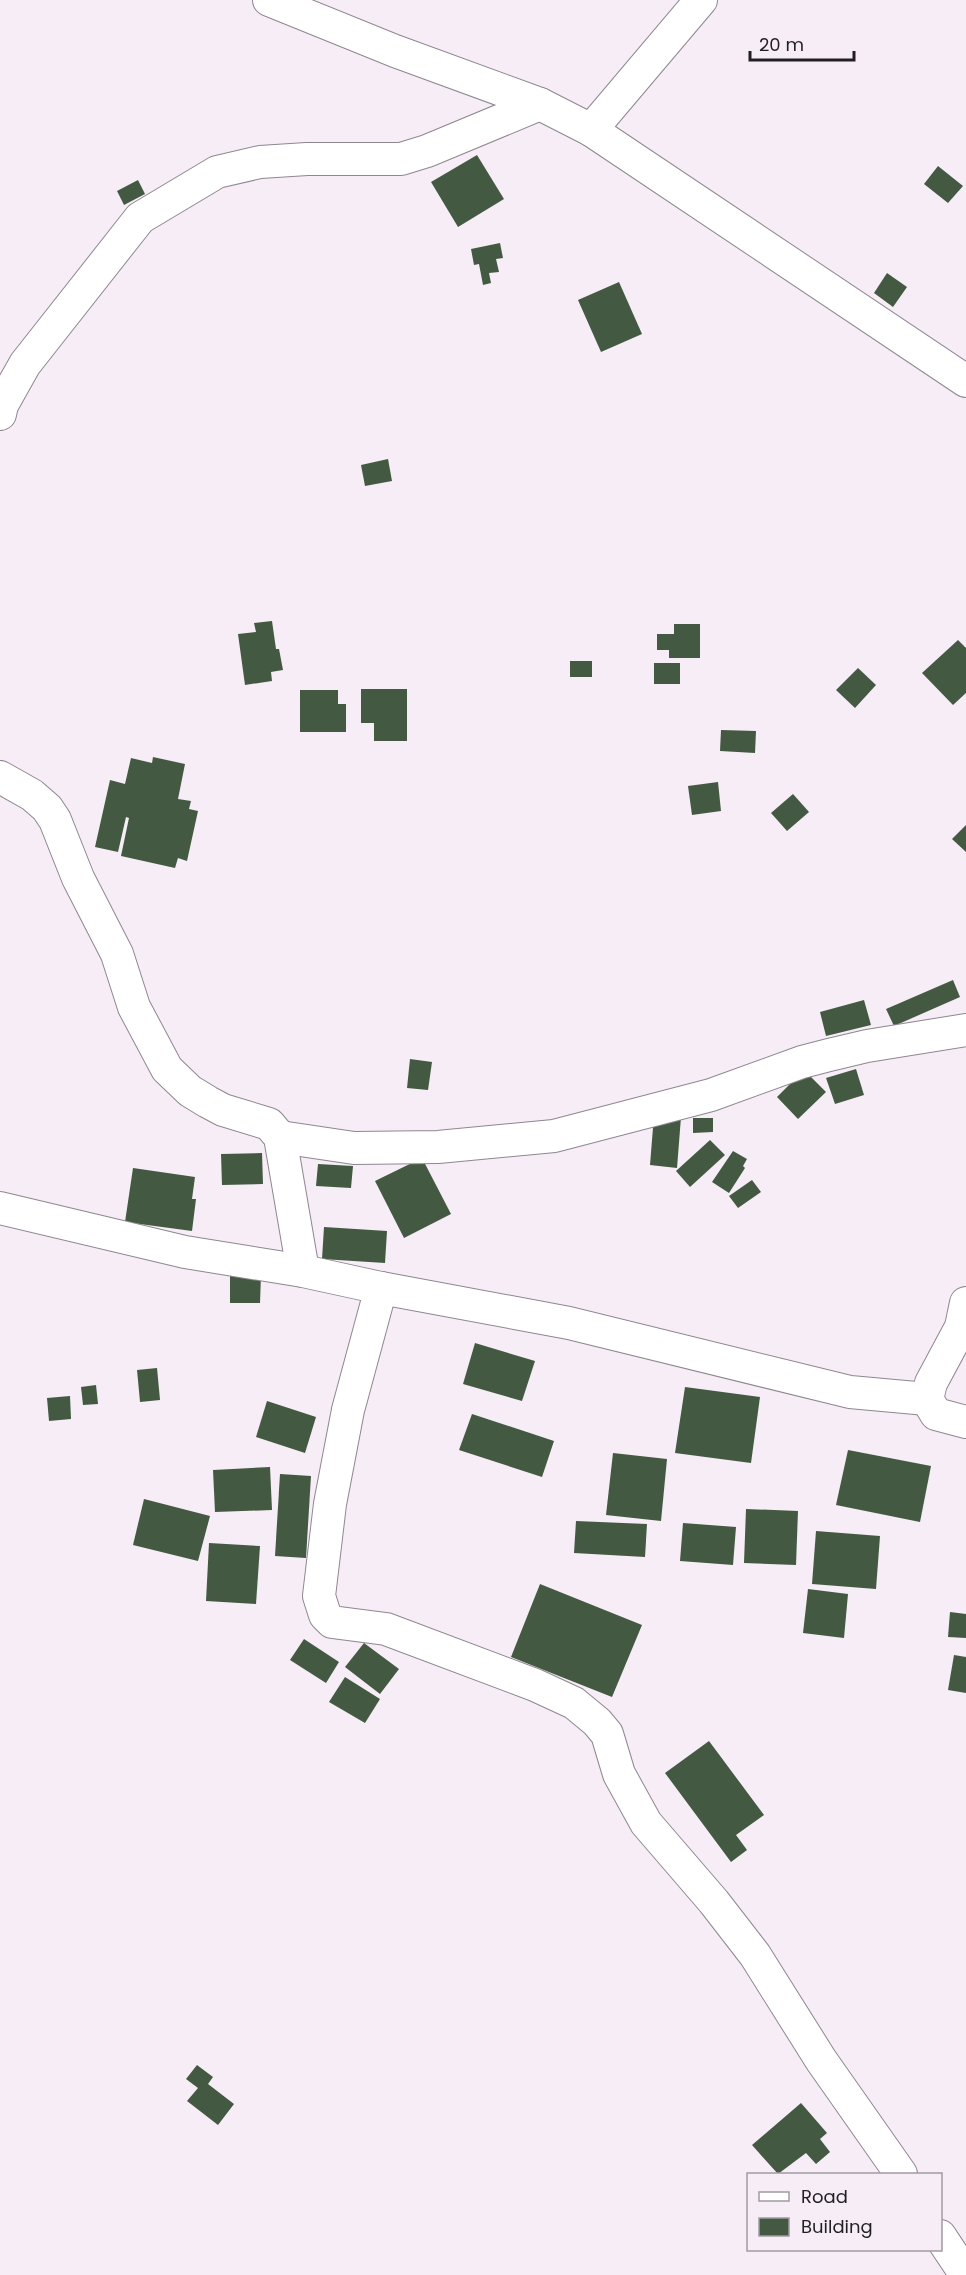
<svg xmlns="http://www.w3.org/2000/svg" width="966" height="2275" viewBox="0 0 966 2275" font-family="Poppins,sans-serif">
  <rect width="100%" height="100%" fill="#f6edf6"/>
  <g fill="#445942">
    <path d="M477 155 504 199 458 227 431 182Z"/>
    <path d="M938 166 963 186 948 203 924 184Z"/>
    <path d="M138 180 145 194 124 205 117 191Z"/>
    <path d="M500 243 503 258 496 259 499 272 489 273 491 283 483 285 479 264 474 265 471 249Z"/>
    <path d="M887 273 907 287 893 307 874 293Z"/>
    <path d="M619 282 642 334 601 352 578 300Z"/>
    <path d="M388 459 392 481 365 486 361 465Z"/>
    <path d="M272 621 276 649H279L283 670 271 672 272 681 245 685 238 634 256 632 254 623Z"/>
    <path d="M674 624H700V658H669V650H657V634H674Z"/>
    <path d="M958 640 966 648V693L953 705 922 673Z"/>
    <rect x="570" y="661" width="22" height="16"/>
    <rect x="654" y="663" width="26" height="21"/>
    <path d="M858 668 876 685 855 708 836 690Z"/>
    <path d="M361 689H407V741H374V723H361Z"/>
    <path d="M300 690H338V704H346V732H300Z"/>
    <path d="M721 730 756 731 755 753 720 751Z"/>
    <path d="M153 757 185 764 178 799 191 801 189 809 198 811 187 861 178 858 175 868 121 856 129 818 126 817 118 852 95 847 110 780 125 784 131 758 152 763Z"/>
    <path d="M718 782 721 811 692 815 688 786Z"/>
    <path d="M793 794 809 812 787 831 771 813Z"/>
    <path d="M966 825V852L952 839Z"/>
    <path d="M953 980 960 997 894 1026 886 1009Z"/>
    <path d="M864 1000 871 1025 826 1036 820 1012Z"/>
    <path d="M410 1059 432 1062 428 1090 407 1088Z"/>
    <path d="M856 1069 864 1095 835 1104 826 1078Z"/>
    <path d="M804 1070 826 1092 798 1119 777 1097Z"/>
    <path d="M654 1115 681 1117 677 1168 650 1165Z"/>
    <path d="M693 1118H713V1132L693 1133Z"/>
    <path d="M710 1140 725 1155 690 1187 676 1171Z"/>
    <path d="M733 1151 747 1159 743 1166 745 1168 729 1193 712 1182Z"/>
    <path d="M262 1153 263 1184 222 1185 221 1154Z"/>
    <path d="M422 1158 451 1214 404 1238 375 1181Z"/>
    <path d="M318 1164 353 1166 351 1188 316 1186Z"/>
    <path d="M133 1168 195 1177 192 1199H196L192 1231 125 1222Z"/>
    <path d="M752 1180 761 1192 738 1208 729 1196Z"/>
    <path d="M324 1227 387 1231 385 1263 322 1259Z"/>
    <path d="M230 1274 261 1275 260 1303H230Z"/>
    <path d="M475 1343 535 1361 522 1401 463 1384Z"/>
    <path d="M157 1368 160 1400 140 1402 137 1370Z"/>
    <path d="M96 1385 98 1404 83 1405 81 1387Z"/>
    <path d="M685 1387 760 1397 751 1463 675 1453Z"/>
    <path d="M70 1396 71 1419 49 1421 47 1398Z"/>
    <path d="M267 1401 316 1417 305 1453 256 1437Z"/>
    <path d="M472 1414 554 1441 542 1477 459 1450Z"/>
    <path d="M848 1450 931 1466 920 1522 836 1505Z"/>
    <path d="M613 1453 667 1459 661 1521 606 1515Z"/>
    <path d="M270 1467 272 1510 215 1512 213 1470Z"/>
    <path d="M280 1474 311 1476 306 1558 275 1556Z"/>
    <path d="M144 1499 210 1516 198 1561 133 1545Z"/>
    <path d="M746 1509 798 1511 796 1565 744 1563Z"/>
    <path d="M576 1521 647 1524 645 1557 574 1553Z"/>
    <path d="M683 1523 736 1527 733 1565 680 1561Z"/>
    <path d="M816 1531 880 1536 876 1589 812 1584Z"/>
    <path d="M209 1543 260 1546 256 1604 206 1601Z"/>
    <path d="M540 1584 642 1625 612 1697 511 1657Z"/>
    <path d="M808 1589 848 1594 844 1638 803 1633Z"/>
    <path d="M950 1612 966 1614V1638L948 1637Z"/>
    <path d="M304 1639 339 1662 326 1683 290 1660Z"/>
    <path d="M364 1643 399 1669 380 1694 345 1667Z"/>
    <path d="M954 1655 966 1657V1693L948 1690Z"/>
    <path d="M345 1677 380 1699 365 1723 329 1702Z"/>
    <path d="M709 1741 764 1815 736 1835 747 1850 731 1862 665 1773Z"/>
    <path d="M197 2065 213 2077 208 2084 234 2104 218 2125 187 2101 198 2088 186 2079Z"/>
    <path d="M801 2103 827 2133 820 2139 830 2152 816 2164 806 2153 778 2174 752 2145Z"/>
  </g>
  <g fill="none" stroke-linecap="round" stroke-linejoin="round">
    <defs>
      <g id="street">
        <path d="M269 0 395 51 540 104 591 130 966 381"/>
        <path d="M591 130 701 0"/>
        <path d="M0 414 2 405 25 364 140 218 217 172 260 162 307 159H401L427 151 540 104"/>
        <path d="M0 777 32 795 47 808 55 820 78 878 117 954 134 1007 167 1069 190 1091 208 1102 223 1110 269 1124 280 1137 303 1271"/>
        <path d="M280 1137 354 1148 438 1147 554 1136 711 1095 802 1062 829 1055 867 1046 966 1030"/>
        <path d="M0 1208 185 1252 303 1271 381 1288 569 1323 850 1392 927 1399"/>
        <path d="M381 1288 348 1410 330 1504 319 1596 325 1615 332 1622 386 1629 535 1685 574 1703 597 1722 607 1734 619 1774 646 1823 714 1902 755 1955 821 2060 901 2174"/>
        <path d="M966 1303 961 1327 931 1383 927 1399 936 1414 966 1422"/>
        <path d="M940 2236 966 2275"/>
      </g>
    </defs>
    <use href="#street" stroke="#8f878f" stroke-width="34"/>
    <use href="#street" stroke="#fff" stroke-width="32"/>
  </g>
  <rect x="747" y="2173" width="195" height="78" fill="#f6edf6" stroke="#a19ba1" stroke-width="1.5"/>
  <rect x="759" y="2192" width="30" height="9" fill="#ffffff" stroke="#a19ba1" stroke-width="1.5"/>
  <text x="801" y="2203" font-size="18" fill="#221f22">Road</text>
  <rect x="759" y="2218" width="30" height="18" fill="#445942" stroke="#a19ba1" stroke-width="1.5"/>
  <text x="801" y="2233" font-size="18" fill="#221f22">Building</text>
  <path d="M750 51v9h104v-9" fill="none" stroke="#221f22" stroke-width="3"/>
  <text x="759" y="51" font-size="18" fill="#221f22" stroke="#f6edf6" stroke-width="4.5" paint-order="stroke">20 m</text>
</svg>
